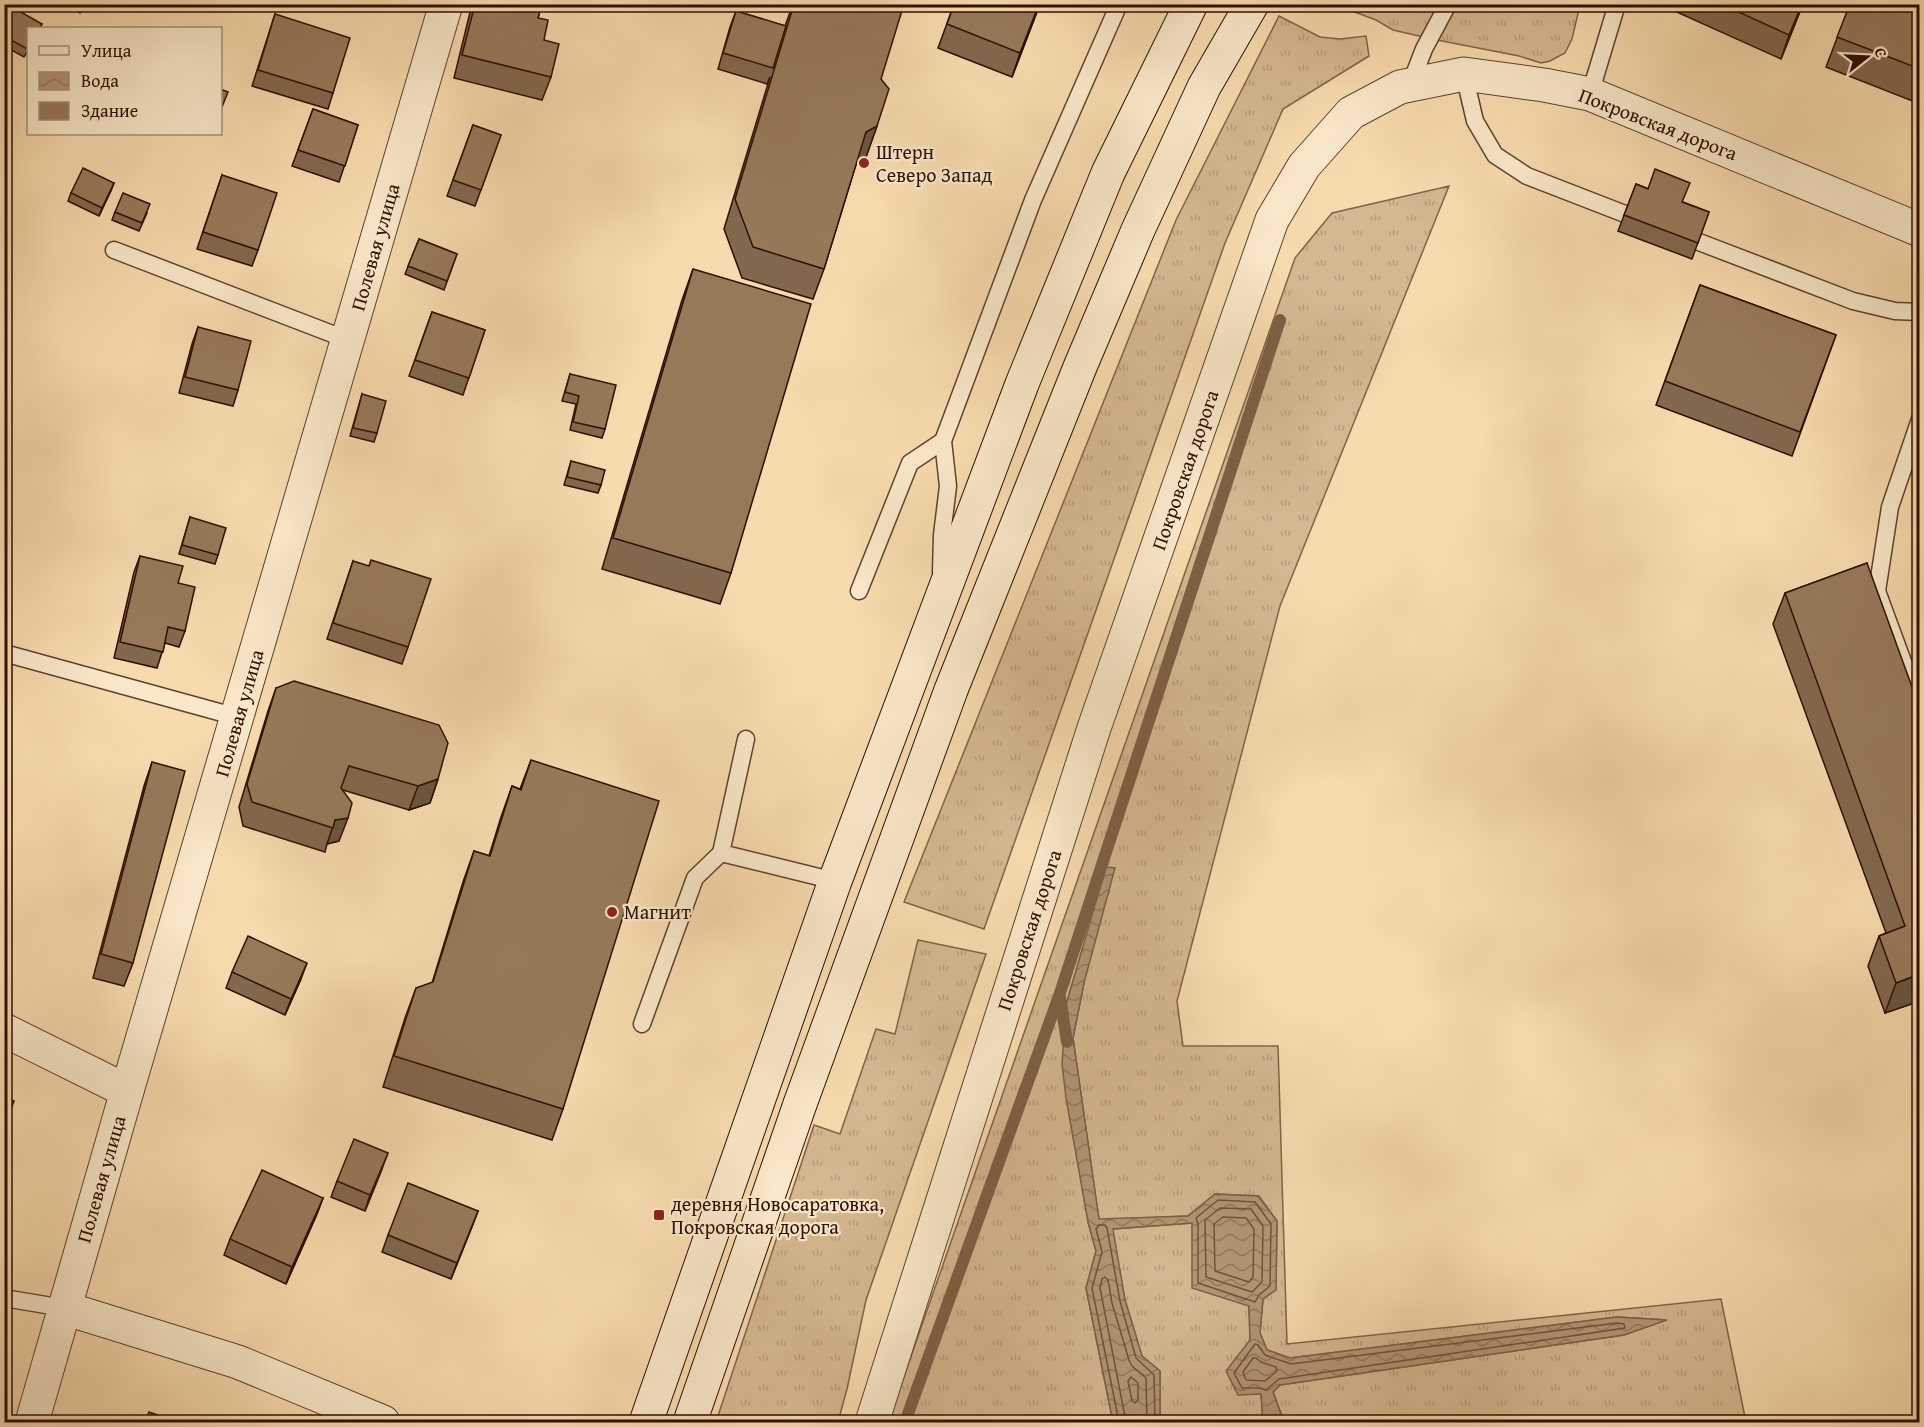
<svg xmlns="http://www.w3.org/2000/svg" width="1924" height="1427" viewBox="0 0 1924 1427" font-family="'Gentium Book Plus',serif">
  <defs>
    <pattern id="grass-tufts" width="24" height="20" patternUnits="userSpaceOnUse" patternTransform="scale(1.5)"><rect width="24" height="20" fill="#d5b890"/><path d="M3 7l-1-3M5 7V3M7 7l1-3M15 17l-1-3M17 17v-4M19 17l1-3" fill="none" stroke="#b79d7a"/></pattern>
    <pattern id="water-waves" width="16" height="10" patternUnits="userSpaceOnUse" patternTransform="scale(1.5)"><rect width="16" height="10" fill="#b39573"/><path d="M0 5q4-4 8 0t8 0" fill="none" stroke="#92785c"/></pattern>
  </defs>
  <rect width="100%" height="100%" fill="#f7dbae"/>
  <filter id="stains"><feTurbulence type="fractalNoise" baseFrequency=".00333" numOctaves="4"/><feColorMatrix values="0 0 0 0 .2 0 0 0 0 .09 0 0 0 0 .02 0 0 0 .5 -.17"/></filter>
  <radialGradient id="worn" r=".72"><stop offset=".6" stop-color="#630" stop-opacity="0"/><stop offset="1" stop-color="#630" stop-opacity=".3"/></radialGradient>
  <g fill="url(#grass-tufts)" stroke="#826348" stroke-width="1.5">
    <path d="M1302 5H1580L1572 39 1565 53 1550 61 1541 63 1519 56 1432 39 1393 30 1376 20 1344 8 1329 7 1318 12Z"/>
    <path d="M1279 16 1320 37 1340 39 1366 36 1369 56 1283 109 1225 243 984 929 904 902 1176 220Z"/>
    <path d="M1449 186 1280 606 1177 1001 1183 1046H1278L1287 1344 1721 1299 1746 1422H1303L1299 1418H1283L1273 1392 1280 1385 1624 1335 1665 1320 1617 1317 1290 1358 1267 1350 1260 1333 1263 1299 1276 1289 1277 1221 1259 1196 1215 1194 1188 1216 1099 1220 1073 1038 1107 867 1066 1005 1088 1222 1096 1251 1086 1288 1113 1422H888L1295 258 1332 213Z"/>
    <path d="M918 940 986 954 866 1300 847 1389 838 1422H716L814 1125 840 1134 876 1029 895 1034Z"/>
    <path d="M1192 1223 1249 1306 1250 1340 1261 1393 1263 1422H1160V1371L1142 1356 1125 1300 1112 1229Z"/>
  </g>
  <path fill="url(#water-waves)" stroke="#7e5f45" stroke-width="1.5" d="M1106 867 1115 868 1084 983 1073 1038 1099 1219 1188 1216 1215 1194 1258 1196 1277 1221 1276 1290 1263 1299 1260 1333 1267 1350 1290 1358 1617 1317 1667 1320 1624 1335 1280 1385 1273 1392 1282 1417 1299 1418 1303 1422H1263L1261 1394 1238 1395 1226 1371 1250 1340 1249 1306 1192 1288V1223L1113 1229 1125 1300 1142 1356 1160 1371V1422H1113L1086 1288 1096 1251 1088 1222 1066 1098 1062 1064 1066 1005Z"/>
  <g fill="none" stroke-linecap="round" stroke-linejoin="round">
    <g stroke="#70523a" stroke-width="1.5">
      <path d="M1218 1200 1255 1202 1271 1224 1270 1286 1259 1295 1255 1302 1198 1283V1224L1196 1218Z"/>
      <path d="M1220 1208 1251 1209 1263 1226 1262 1282 1252 1292 1206 1277 1205 1220Z"/>
      <path d="M1223 1217 1246 1218 1254 1229 1253 1277 1249 1282 1215 1271 1214 1224Z"/>
      <path d="M1617 1323 1624 1324 1625 1328 1279 1379 1266 1390 1260 1388H1242L1234 1373 1255 1344 1258 1345 1265 1355 1291 1364Z"/>
      <path d="M1253 1358H1256L1261 1362 1276 1367 1277 1371 1265 1381 1246 1380 1243 1372Z"/>
      <path d="M1131 1377 1138 1383V1400L1135 1403 1132 1401 1128 1381Z"/>
      <path d="M1119 1422 1092 1288 1102 1252 1096 1229 1099 1225H1105L1107 1228 1120 1301 1136 1358 1154 1375 1155 1422"/>
      <path d="M1126 1422 1100 1288 1102 1279 1105 1277 1108 1280 1112 1303 1129 1360 1132 1366 1146 1378 1147 1422"/>
    </g>
    <g stroke="#7e5f45" stroke-width="12">
      <path d="M1060 997 1067 1042"/>
      <path d="M905 1422 1059 996 1280 320"/>
    </g>
    <defs>
      <g id="lane">
        <path d="M1464 74 1475 121 1495 155 1527 176 1625 214"/>
        <path d="M1410 85 1424 49 1448 4"/>
        <path d="M1590 94 1617 4"/>
        <path d="M1699 242 1853 301 1895 311 1920 312"/>
        <path d="M114 250 348 340"/>
        <path d="M1920 419 1890 507 1877 591 1920 708"/>
        <path d="M941 572 942 535 948 486 943 441 1033 200 1119 4"/>
        <path d="M859 591 910 463 943 441"/>
        <path d="M4 653 237 717"/>
        <path d="M746 739 721 853 835 881"/>
        <path d="M642 1024 695 878 721 853"/>
        <path d="M4 1298 64 1308"/>
      </g>
      <g id="street">
        <path d="M4 1030 127 1091"/>
        <path d="M64 1308 238 1362 383 1422"/>
        <path d="M32 1422 127 1091 446 4"/>
        <path d="M872 1422 1094 728 1272 220 1304 166 1351 113 1400 87 1464 74 1544 85 1590 94 1920 230"/>
      </g>
      <g id="secondary">
        <path d="M646 1422 835 881 1022 384 1108 173 1191 4"/>
        <path d="M690 1422 800 1104 951 690 1080 367 1138 230 1204 87 1252 4"/>
      </g>
    </defs>
    <use href="#lane" stroke="#60412c" stroke-width="19"/>
    <use href="#street" stroke="#60412c" stroke-width="35"/>
    <use href="#secondary" stroke="#2e0e00" stroke-width="35"/>
    <use href="#lane" stroke="#fae8ca" stroke-width="16"/>
    <use href="#street" stroke="#fae8ca" stroke-width="33"/>
    <use href="#secondary" stroke="#fae8ca" stroke-width="33"/>
  </g>
  <g fill="#82684d" stroke="#2e0e00" stroke-width="1.5">
    <path d="M67 4H86L80 13Z"/>
    <path d="M472 4H542L538 18 551 77 542 100 454 78Z"/>
    <path d="M793 4 881 79 877 126 866 157 857 161 824 269 813 299 742 278 724 229 770 77 767 84 718 69 730 27 736 11 785 26Z"/>
    <path d="M954 4H1040L1012 77 938 48Z"/>
    <path d="M1659 4H1803L1781 59Z"/>
    <path d="M1850 4H1920V104L1826 67Z"/>
    <path d="M275 14 333 93 328 109 252 86Z"/>
    <path d="M4 21 42 24 40 28H28V50L24 57 4 46Z"/>
    <path d="M313 109 358 125 339 182 292 166Z"/>
    <path d="M473 125 501 135 475 206 447 196Z"/>
    <path d="M222 175 258 250 252 266 197 249Z"/>
    <path d="M114 183 99 216 68 201 71 193Z"/>
    <path d="M1636 184 1709 212 1692 259 1618 231Z"/>
    <path d="M115 212 147 213 139 231 112 220Z"/>
    <path d="M419 239 457 254 444 290 405 274Z"/>
    <path d="M693 269 731 573 720 604 602 569 682 300Z"/>
    <path d="M1700 285 1836 335 1792 456 1656 405Z"/>
    <path d="M432 312 485 330 463 395 409 376Z"/>
    <path d="M198 327 238 390 233 406 179 393 192 344Z"/>
    <path d="M570 374 605 429 602 438 570 430 576 404 562 401Z"/>
    <path d="M362 394 377 433 374 442 350 436Z"/>
    <path d="M571 461 601 485 598 493 564 485Z"/>
    <path d="M190 517 218 555 215 564 179 554Z"/>
    <path d="M140 556 178 583 185 631 179 647 165 643 157 668 114 658 134 572Z"/>
    <path d="M353 561 408 647 402 664 327 639Z"/>
    <path d="M1867 563 1920 1001 1885 1013 1868 966 1879 936 1886 933 1773 624 1785 593Z"/>
    <path d="M276 688 438 779 430 803 409 810 343 790 339 841 327 844 325 852 243 826 239 807 268 711Z"/>
    <path d="M531 760 563 1109 552 1140 383 1087 405 1018 416 988 432 983 463 882 474 851 489 856 501 817 512 786 520 789Z"/>
    <path d="M152 762 133 963 124 986 93 978 144 786Z"/>
    <path d="M232 972 301 979 285 1015 226 988Z"/>
    <path d="M382 1169 365 1211 331 1197 337 1181Z"/>
    <path d="M323 1198 317 1214 286 1284 224 1255 230 1239Z"/>
    <path d="M478 1211 451 1279 382 1252 388 1235Z"/>
  </g>
  <g fill="#6a553f" stroke="#2e0e00" stroke-width="1.5">
    <path d="M1039 4H1040L1012 77 1020 53Z"/>
    <path d="M1802 4H1803L1781 59 1789 35Z"/>
    <path d="M877 126 866 157 855 162 866 132Z"/>
    <path d="M114 183 111 191 99 216 102 208Z"/>
    <path d="M438 779 430 803 409 810 418 786Z"/>
    <path d="M348 818 339 841 327 844 335 820Z"/>
    <path d="M307 963 301 979 285 1015 291 999Z"/>
    <path d="M1920 974V1001L1885 1013 1896 983Z"/>
    <path d="M14 1101 8 1117 4 1123V1117Z"/>
    <path d="M388 1153 382 1169 365 1211 370 1195Z"/>
    <path d="M323 1198 317 1214 286 1284 292 1267Z"/>
    <path d="M478 1211 472 1227 451 1279 457 1263Z"/>
  </g>
  <g fill="#97795a" stroke="#2e0e00" stroke-width="1.5">
    <path d="M475 4H542L538 18 548 20 544 40 559 44 551 77 462 55Z"/>
    <path d="M794 4H817L822 6 825 4H904L881 79 889 89 877 126 866 132 824 269 753 247 735 199Z"/>
    <path d="M954 4H1039L1020 53 947 24Z"/>
    <path d="M1721 4H1802L1789 35Z"/>
    <path d="M1850 4H1920V69L1837 37Z"/>
    <path d="M12 7 42 24 39 28H28V47L27 49 4 36V21Z"/>
    <path d="M736 11 786 26 773 68 723 53Z"/>
    <path d="M275 14 350 38 333 93 258 70Z"/>
    <path d="M220 89 228 92 220 112Z"/>
    <path d="M313 109 358 125 345 166 298 150Z"/>
    <path d="M473 125 501 135 481 190 453 180Z"/>
    <path d="M83 168 114 183 102 208 71 193Z"/>
    <path d="M1655 169 1690 183 1682 202 1709 212 1698 243 1624 215 1636 184 1648 189Z"/>
    <path d="M222 175 277 193 258 250 203 232Z"/>
    <path d="M123 193 150 204 142 223 115 212Z"/>
    <path d="M419 239 457 254 447 281 408 266Z"/>
    <path d="M693 269 811 304 731 573 613 538Z"/>
    <path d="M1700 285 1836 335 1800 432 1665 381Z"/>
    <path d="M432 312 485 330 469 378 415 360Z"/>
    <path d="M198 327 251 341 238 390 185 377Z"/>
    <path d="M570 374 616 385 605 429 573 422 579 396 565 392Z"/>
    <path d="M362 394 386 401 377 433 353 428Z"/>
    <path d="M571 461 605 470 601 485 567 477Z"/>
    <path d="M190 517 226 528 218 555 182 545Z"/>
    <path d="M140 556 183 566 178 583 195 587 185 631 168 627 163 652 120 642Z"/>
    <path d="M371 560 431 579 408 647 333 623 353 561 369 566Z"/>
    <path d="M1867 563 1920 709V974L1896 983 1879 936 1905 926 1785 593Z"/>
    <path d="M294 681 439 725 448 743 438 779 418 786 349 766 341 788 352 803 348 818 335 820 333 828 252 802 247 784 276 688Z"/>
    <path d="M531 760 659 801 563 1109 394 1056 416 988 433 982 474 851 490 856 512 786 521 790Z"/>
    <path d="M152 762 185 771 133 963 101 954Z"/>
    <path d="M248 936 307 963 291 999 232 972Z"/>
    <path d="M4 1096 14 1101 4 1117Z"/>
    <path d="M354 1139 388 1153 370 1195 337 1181Z"/>
    <path d="M262 1170 323 1198 292 1267 230 1239Z"/>
    <path d="M408 1183 478 1211 457 1263 388 1235Z"/>
    <path d="M149 1412 178 1422H145Z"/>
  </g>
  <g fill="#8f2418" stroke="#fae8ca" stroke-width="2">
    <circle cx="864" cy="163" r="6"/>
    <circle cx="612" cy="912" r="6"/>
    <rect x="653" y="1209" width="12" height="12" rx="3"/>
  </g>
  <g text-anchor="middle" stroke-width="4.5" stroke-linejoin="round" paint-order="stroke">
    <g font-size="20" fill="#2e0e00" stroke="#fae8ca">
      <text transform="translate(1658 124) rotate(21)" y="7">Покровская дорога</text>
      <text transform="translate(375 247) rotate(-74)" y="7">Полевая улица</text>
      <text transform="translate(1185 470) rotate(-71)" y="7">Покровская дорога</text>
      <text transform="translate(239 713) rotate(-74)" y="7">Полевая улица</text>
      <text transform="translate(1029 930) rotate(-72)" y="7">Покровская дорога</text>
      <text transform="translate(101 1179) rotate(-74)" y="7">Полевая улица</text>
    </g>
    <g font-size="20" fill="#2e0e00" stroke="#fae8ca" text-anchor="start">
      <text x="876" y="159">Штерн<tspan x="876" dy="23">Северо Запад</tspan></text>
      <text x="624" y="919">Магнит</text>
      <text x="671" y="1211">деревня Новосаратовка,<tspan x="671" dy="23">Покровская дорога</tspan></text>
    </g>
  </g>
  <rect width="1924" height="1427" fill="none" stroke="#f7dbae" stroke-width="24"/>
  <rect x="6" y="6" width="1912" height="1415" fill="none" stroke="#2e0e00" stroke-width="3"/>
  <rect x="12" y="12" width="1900" height="1403" fill="none" stroke="#2e0e00" stroke-width="1.5"/>
  <rect x="27" y="27" width="195" height="108" fill="#fae8ca" stroke="#a89179" stroke-width="1.5"/>
  <rect x="39" y="46" width="30" height="9" fill="#fae8ca" stroke="#a89179" stroke-width="1.5"/>
  <text x="81" y="57" font-size="18" fill="#2e0e00">Улица</text>
  <rect x="39" y="72" width="30" height="18" fill="url(#water-waves)" stroke="#a89179" stroke-width="1.5"/>
  <text x="81" y="87" font-size="18" fill="#2e0e00">Вода</text>
  <rect x="39" y="102" width="30" height="18" fill="#97795a" stroke="#a89179" stroke-width="1.5"/>
  <text x="81" y="117" font-size="18" fill="#2e0e00">Здание</text>
  <g transform="translate(1867 57) rotate(72)" stroke="#fae8ca" stroke-width="4.5" paint-order="stroke">
  <path d="M0-4.5L10 22L0 15L-10 22Z" fill="#2e0e00"/>
  <text y="-9" font-size="16" font-weight="bold" text-anchor="middle" fill="#2e0e00">С</text>
  </g>
  <rect width="100%" height="100%" filter="url(#stains)"/>
  <rect width="100%" height="100%" fill="url(#worn)"/>
</svg>
